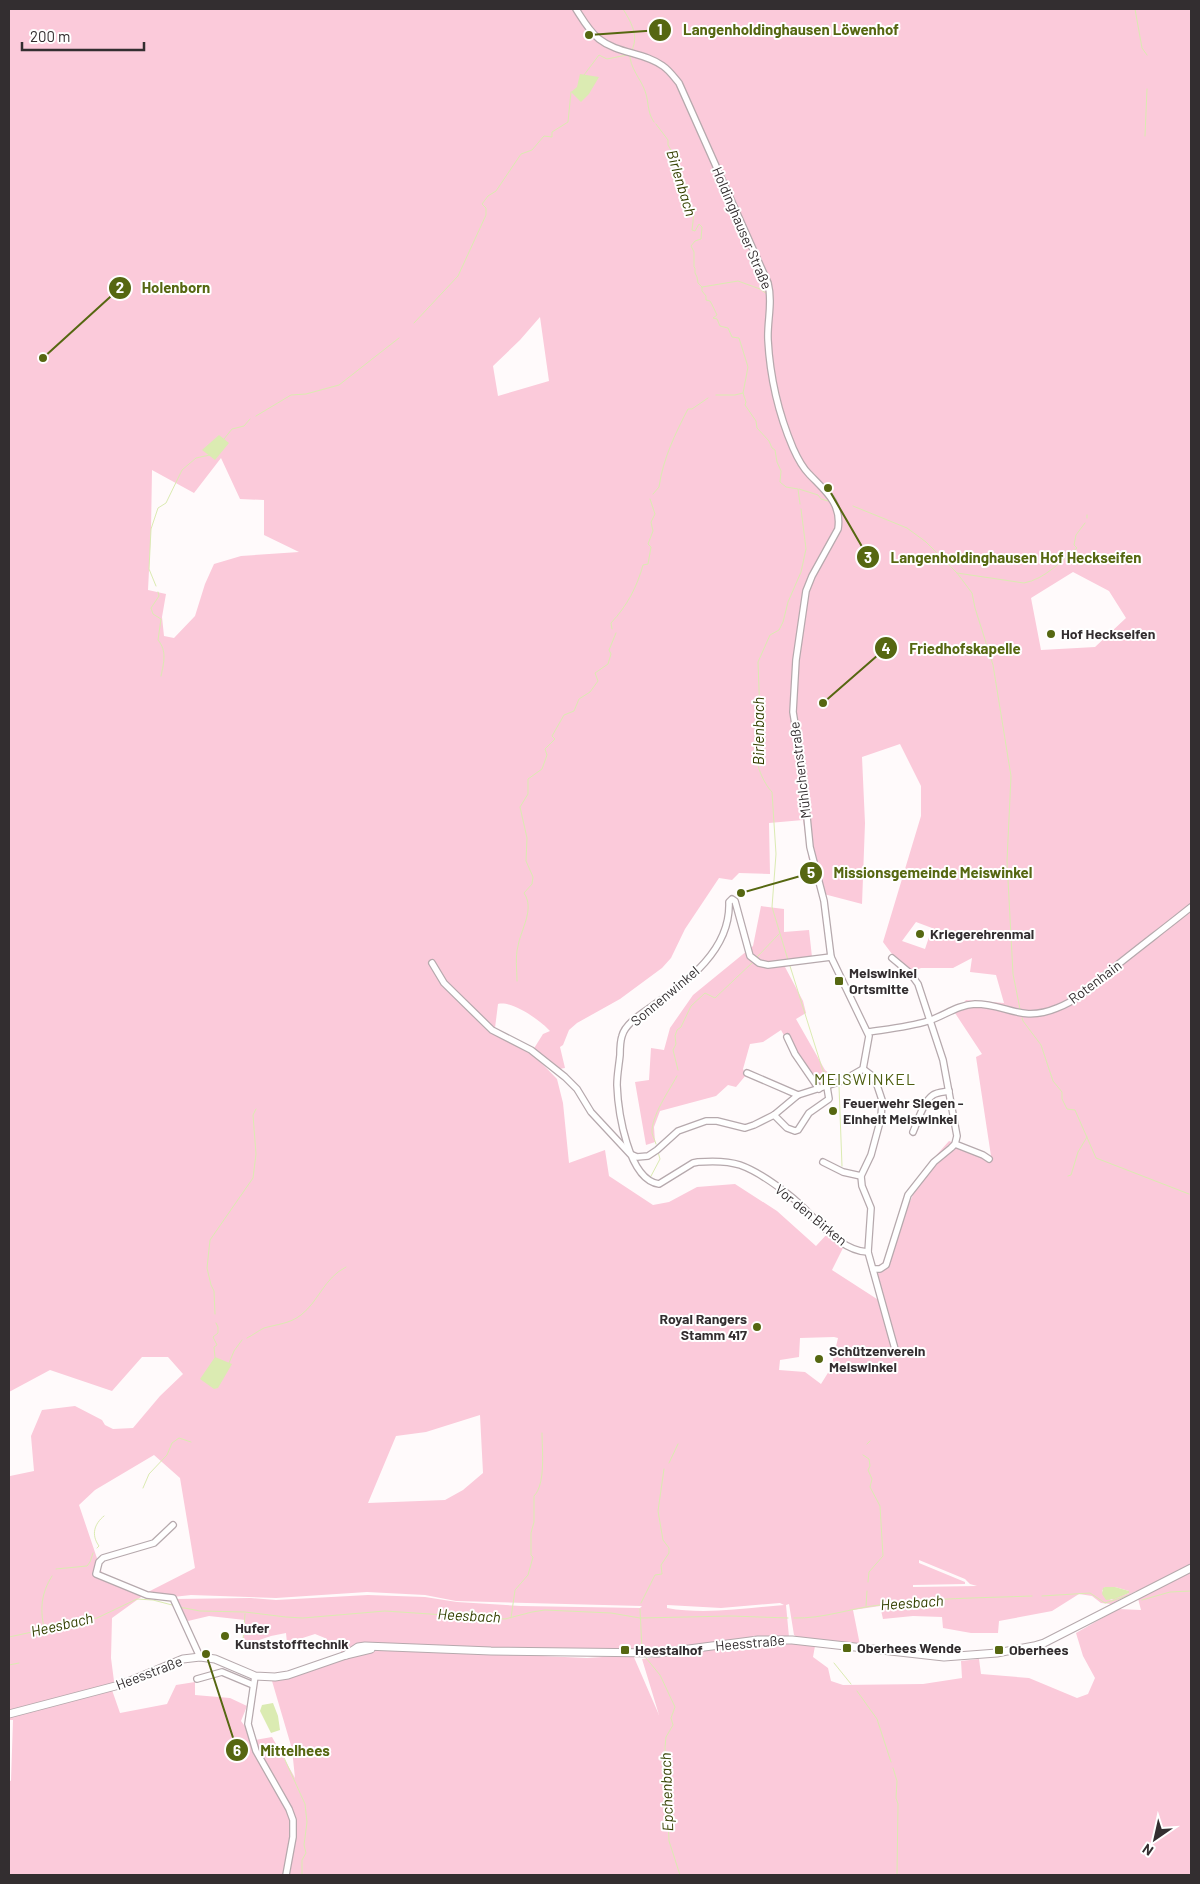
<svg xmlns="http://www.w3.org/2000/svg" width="1200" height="1884" viewBox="0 0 1200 1884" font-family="Barlow,sans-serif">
  <rect width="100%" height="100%" fill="#fffafb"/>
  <g fill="#fbcada" fill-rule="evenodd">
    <path d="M9 9H1191V1875H9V1780L11 1781 13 1720H9V1456L10 1476 34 1471 31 1436 42 1410 75 1406 102 1420 105 1425 113 1429 133 1428 160 1396 183 1374 168 1357H142L112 1391 50 1370 9 1392ZM540 317 549 381 498 396 493 366 520 340ZM221 458 240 499 264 500V535L299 552 241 556 214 564 205 584 195 616 174 638 164 636 162 617 166 594 148 590 151 531 152 470 194 493ZM1073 572 1109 591 1126 618 1095 647 1041 650 1031 598ZM900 744 921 786V816L883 942 892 954 911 972 921 968H953L972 958 970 972 996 975 1004 1003 966 1000 955 1013 982 1054 976 1057 991 1156 949 1141 925 1168 882 1264 874 1266 880 1301 832 1270 844 1246 828 1233 816 1246 777 1211 735 1184 697 1187 669 1202 653 1205 609 1176 605 1150 569 1163 563 1103 557 1079 523 1044 497 1032 495 1028 498 1004C512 1000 541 1021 550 1031L543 1034 533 1050 559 1069 565 1068 560 1047 563 1045 569 1030 577 1023 620 999 662 968 671 958 685 929 719 878 732 880 739 873 770 874 769 823 803 820 809 860 820 893 862 904 865 823 862 757ZM916 922 932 928 925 949 902 941ZM834 1337 838 1338 831 1368 821 1384 805 1372 779 1370 780 1360 799 1357 800 1338ZM480 1415 483 1473 463 1490 445 1500 368 1503 396 1436 426 1432ZM154 1455 180 1478 195 1568 148 1592 102 1573 79 1505 95 1490ZM919 1560 965 1579 970 1584 977 1586 913 1587V1585L965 1584V1582L919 1563ZM1105 1587H1115L1129 1591V1593L1111 1600 1102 1591ZM1136 1591 1141 1610 1118 1609 1076 1633 1083 1656 1095 1678 1088 1694 1077 1698 1029 1678 981 1674 979 1659 961 1661 962 1678 923 1684 843 1685 831 1681 828 1668 813 1657 815 1646 798 1642 736 1646 642 1659 659 1715 633 1655 587 1658 406 1650H379L362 1654 278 1681H272L292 1749 295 1778 272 1737 255 1740 241 1721 247 1706 230 1698 195 1695V1682L176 1685 167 1704 120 1713 112 1690 115 1689 111 1658 112 1618 148 1592 173 1597 191 1595 276 1598 367 1592 425 1595 456 1601 642 1606 640 1608 521 1606 457 1602 425 1597 368 1595 276 1600 251 1598 174 1599 188 1621 209 1616 245 1620 243 1640 247 1644 271 1636 286 1633 287 1643 315 1634 325 1638 328 1647 339 1644 342 1654 401 1644 464 1648 656 1652 789 1637 786 1605 789 1604 794 1635 799 1638 860 1645 853 1610 880 1606 883 1619 913 1616 942 1617 943 1628 971 1633H998L999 1621 1052 1611 1079 1594 1092 1596 1101 1603 1111 1604ZM780 1603 784 1605C746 1608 705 1615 667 1608V1605L721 1608Z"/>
    <path d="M761 906 784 909V932L809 930 812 957 785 967 803 1001 806 1013 796 1019 825 1070 836 1079 813 1088 781 1030 763 1042 750 1044 743 1069 746 1075 736 1087 728 1085 716 1096 660 1111 654 1127 655 1142 646 1145 635 1082 649 1080 651 1048 664 1050 670 1028 693 995 753 946Z"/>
  </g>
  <g fill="#dbebb2">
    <path d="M580 74 599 77 589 94 581 102 571 92 577 87Z"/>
    <path d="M219 435 229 443 215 460 202 450Z"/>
    <path d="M215 1357 232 1364 218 1388 214 1389 200 1379Z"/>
    <path d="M1105 1587H1115L1129 1591V1593L1115 1599 1106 1600 1102 1594 1103 1588Z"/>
    <path d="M273 1703 278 1716 280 1730 271 1733 260 1711 262 1705Z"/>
  </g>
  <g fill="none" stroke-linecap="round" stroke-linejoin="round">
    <g stroke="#dbebb2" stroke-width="1">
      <path d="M623 9C631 22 639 35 632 50"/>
      <path d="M1135 9 1142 48 1147 55"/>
      <path d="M630 54C629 67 641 79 645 91 649 101 647 113 654 122"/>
      <path d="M584 75 599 55 607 59 627 55"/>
      <path d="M656 124 668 140V145L672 152V163L682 184V191L685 194V200L691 205 688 211 694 213 692 230 695 231 699 224 702 227 701 239 695 241 691 246 694 252V267L695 268V273L697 277 698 283 702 287V291L706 296V300L710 301C713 306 715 311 717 315L713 318 717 319 720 326 728 328 732 337 739 338 748 367 743 393 746 402 745 405 756 421 757 428 769 441 772 448 775 450 777 462 781 471 780 482 786 487 798 489 800 504"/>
      <path d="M1145 136 1147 89"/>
      <path d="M702 287 738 281 760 289 767 294"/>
      <path d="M414 323 458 276 486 215V208L482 204 488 196 496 191 521 154 532 150 544 136 552 137V132L568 122 571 92"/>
      <path d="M716 395H735L743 393"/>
      <path d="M256 416 291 395 306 394 339 385 399 338"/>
      <path d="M224 439 232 429 244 426 250 419"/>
      <path d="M799 489 818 495 821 499 828 501"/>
      <path d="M653 494 659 487C663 459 675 434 688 409H692L708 398"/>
      <path d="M853 506 907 528 926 542 957 573 972 593 975 608 993 665 1011 776 1007 861 1013 974 1020 1009"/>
      <path d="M1087 518V515"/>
      <path d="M957 573 1024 583C1045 579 1061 561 1077 548L1074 545 1076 535 1085 523"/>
      <path d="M156 586 149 569 151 529 158 508 166 503 182 470 196 458 210 455"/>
      <path d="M158 592 159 596 151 608 153 614 161 619 158 640C167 651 164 662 161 676"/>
      <path d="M612 629 611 623C627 606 637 587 643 565L648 564 651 547 648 544 653 531 651 522 655 514 650 499"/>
      <path d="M757 957 779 934"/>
      <path d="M788 960 772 907 776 854 772 792C764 784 754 762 757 751 757 748 759 746 761 743L758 662 770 635 779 630 783 622 788 602 801 572 806 549 801 509"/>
      <path d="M790 966 823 1071 835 1079"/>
      <path d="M517 981C517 970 515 957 518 946 521 929 535 909 524 893L532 884 533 877 526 861 527 838 520 807 528 794V779L542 769 547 755 545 749 555 739 552 736 564 715 574 711 579 699 590 692 598 681 595 673 608 664 611 654 609 650 616 633"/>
      <path d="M1022 1018 1023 1021 1041 1045 1053 1081 1062 1092V1099L1067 1109 1075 1110 1096 1158 1189 1194"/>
      <path d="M678 1070 673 1050 676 1044 675 1036 677 1030 681 1027 691 1006 705 993 715 998 753 962"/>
      <path d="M839 1086 842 1166"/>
      <path d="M656 1144C655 1140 653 1137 652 1133 651 1116 669 1091 677 1076"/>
      <path d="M1068 1176 1071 1175 1078 1152 1087 1137"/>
      <path d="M650 1178 660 1159 658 1152"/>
      <path d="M215 1314 214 1291 211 1285 207 1268 210 1240 253 1178 256 1154 253 1115 256 1109"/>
      <path d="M247 1338C253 1335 258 1331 264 1328 278 1324 289 1324 301 1315 319 1301 324 1278 346 1267"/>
      <path d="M215 1357 214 1347 217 1345 213 1337 218 1333V1327L216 1323"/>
      <path d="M229 1363 234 1351 242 1340"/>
      <path d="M867 1444 870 1441"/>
      <path d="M863 1455 869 1459 870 1466 868 1470 872 1479 870 1487 880 1506 883 1556 869 1572 868 1582"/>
      <path d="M669 1463 678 1444"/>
      <path d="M143 1488 149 1474 167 1455 172 1443 179 1438 191 1442"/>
      <path d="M97 1548 99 1546C91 1535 94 1524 104 1516"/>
      <path d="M56 1569 87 1566 90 1562 93 1553"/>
      <path d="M1042 1596 1090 1593 1105 1603 1130 1595"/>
      <path d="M1142 1600 1170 1592 1191 1591"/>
      <path d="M641 1603 655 1575 662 1574 661 1565 669 1553V1548L663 1540 658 1511 664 1469"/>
      <path d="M866 1606 867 1591"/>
      <path d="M179 1607 200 1611 245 1612 286 1617 303 1618 385 1611 505 1619 532 1612 545 1610 611 1613 640 1618 731 1616 788 1618"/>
      <path d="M640 1609 642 1649"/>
      <path d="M511 1618 515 1590 528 1575 533 1557 531 1555V1533L534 1522V1496C546 1484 542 1449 542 1433"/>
      <path d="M794 1618C823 1619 851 1608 880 1605 930 1598 981 1598 1032 1596"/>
      <path d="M44 1628C40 1608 41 1594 52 1576"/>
      <path d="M9 1637 97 1618 137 1599 153 1600 172 1605"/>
      <path d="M243 1640 245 1614"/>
      <path d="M646 1658 660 1675 675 1707 671 1718 673 1725 666 1737 665 1747 669 1841 680 1875"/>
      <path d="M834 1663 851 1684"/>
      <path d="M9 1665 19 1663"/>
      <path d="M857 1691 877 1719 891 1762"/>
      <path d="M281 1751 305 1804 307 1822 304 1845 306 1853 302 1860V1875"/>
      <path d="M893 1768 897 1781 896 1798 898 1804 897 1875"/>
    </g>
    <defs>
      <g id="minor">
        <path d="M831 957 768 965 759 963 750 956 735 901 732 899 729 902C731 951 686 982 651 1007 641 1014 625 1024 622 1036 620 1042 620 1049 620 1055 619 1065 617 1075 617 1085 618 1111 628 1180 659 1184L693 1163 698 1162C711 1161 728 1161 740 1165 757 1171 775 1184 789 1195 812 1212 837 1251 868 1252"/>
        <path d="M432 963 444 983 492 1030 531 1050 565 1077 577 1089 591 1112 630 1154 637 1157 648 1156 657 1150 678 1131 706 1121H717L745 1128 754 1125 774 1115 798 1095 842 1081 863 1069 869 1036 831 957 824 901 810 847 802 767 793 712 796 660 806 591 812 576 838 529C842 503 825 491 809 474 802 467 797 457 793 448 779 415 770 377 768 340 767 321 773 303 768 283L679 83C674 77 669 70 663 66 644 52 618 54 599 39 589 31 583 20 576 9"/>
        <path d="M868 1032C888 1029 909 1027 928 1021 944 1016 957 1005 975 1004 1007 1004 1021 1023 1057 1008 1079 1000 1098 981 1116 966 1141 946 1166 927 1191 907"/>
        <path d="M787 1037 795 1054 819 1089"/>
        <path d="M863 1069 871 1075 876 1082 882 1100 881 1118 871 1155 861 1176 862 1186 871 1208 868 1252 895 1349"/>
        <path d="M747 1073 798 1095"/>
        <path d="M774 1115 787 1128 795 1131 798 1130 809 1113 829 1099 827 1087"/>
        <path d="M913 1132C918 1121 923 1102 933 1095 937 1092 944 1092 949 1091"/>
        <path d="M955 1144 983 1155 989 1159"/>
        <path d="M823 1162 843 1172 861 1176"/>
        <path d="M873 1269H880L886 1265 908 1195 934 1162 951 1148 955 1144 957 1136 943 1060 918 984 910 973 892 958"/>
        <path d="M173 1525 154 1543 103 1558 99 1562 96 1574 147 1595 173 1598 200 1657"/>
        <path d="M255 1676 248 1724 256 1751 289 1809 293 1820V1837L286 1875"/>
        <path d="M197 1679 222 1672 253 1685"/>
      </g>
      <g id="major">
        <path d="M346 1655 358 1647 365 1646 491 1651 658 1653 758 1640H792L944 1657 997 1653 1034 1646 1044 1643 1191 1568"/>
        <path d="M9 1714 123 1684 183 1659 200 1657 215 1659 255 1676 275 1677 288 1675 346 1655 371 1649"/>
      </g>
    </defs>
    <use href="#minor" stroke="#b6a9ad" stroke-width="8"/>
    <use href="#major" stroke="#b6a9ad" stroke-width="9"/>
    <use href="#minor" stroke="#fff" stroke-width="5.5"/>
    <use href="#major" stroke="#fff" stroke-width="7"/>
  </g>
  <g fill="#566711" stroke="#fff" stroke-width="2">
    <circle cx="1051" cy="634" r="5"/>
    <circle cx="920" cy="934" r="5"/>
    <rect x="834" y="976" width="10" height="10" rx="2.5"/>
    <circle cx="833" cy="1111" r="5"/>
    <circle cx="757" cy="1327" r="5"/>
    <circle cx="819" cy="1359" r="5"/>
    <circle cx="225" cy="1636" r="5"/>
    <rect x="842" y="1643" width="10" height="10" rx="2.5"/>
    <rect x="620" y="1645" width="10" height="10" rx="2.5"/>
    <rect x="994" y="1645" width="10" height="10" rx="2.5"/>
  </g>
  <g text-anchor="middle" stroke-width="4" stroke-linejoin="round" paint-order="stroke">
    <g font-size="14" fill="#332e30" stroke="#fff">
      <text transform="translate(742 228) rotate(67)" y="5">Holdinghauser Straße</text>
      <text transform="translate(800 770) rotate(-97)" y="5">Mühlchenstraße</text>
      <text transform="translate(1095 982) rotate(-37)" y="5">Rotenhain</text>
      <text transform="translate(665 996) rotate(-40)" y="5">Sonnenwinkel</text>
      <text transform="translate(811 1215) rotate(39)" y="5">Vor den Birken</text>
      <text transform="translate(750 1643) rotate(-5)" y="5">Heesstraße</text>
      <text transform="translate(149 1673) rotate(-21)" y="5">Heesstraße</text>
    </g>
    <g font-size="14" font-weight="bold" fill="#332e30" stroke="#fff" text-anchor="start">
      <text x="1061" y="639">Hof Heckseifen</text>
      <text x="930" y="939">Kriegerehrenmal</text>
      <text x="849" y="978">Meiswinkel<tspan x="849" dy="16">Ortsmitte</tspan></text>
      <text x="843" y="1108">Feuerwehr Siegen -<tspan x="843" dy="16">Einheit Meiswinkel</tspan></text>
      <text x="747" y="1324" text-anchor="end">Royal Rangers<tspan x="747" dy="16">Stamm 417</tspan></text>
      <text x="829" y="1356">Schützenverein<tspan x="829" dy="16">Meiswinkel</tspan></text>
      <text x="235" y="1633">Hufer<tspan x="235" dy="16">Kunststofftechnik</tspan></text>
      <text x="857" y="1653">Oberhees Wende</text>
      <text x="635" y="1655">Heestalhof</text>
      <text x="1009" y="1655">Oberhees</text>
    </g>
    <g font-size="15" font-style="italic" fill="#344000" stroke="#fff">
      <text transform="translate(681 183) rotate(73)" y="5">Birlenbach</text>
      <text transform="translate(759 731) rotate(-90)" y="5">Birlenbach</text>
      <text transform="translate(912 1603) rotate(-4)" y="5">Heesbach</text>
      <text transform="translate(469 1616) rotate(3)" y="5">Heesbach</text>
      <text transform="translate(62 1625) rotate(-13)" y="5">Heesbach</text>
      <text transform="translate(667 1792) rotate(-92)" y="5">Epchenbach</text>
    </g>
    <g font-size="16" letter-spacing="1" fill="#4e5e10" stroke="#fff">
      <text x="865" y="1085">MEISWINKEL</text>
    </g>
  </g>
  <path fill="none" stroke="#566711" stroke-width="2" d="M589 35L660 30M43 358L120 288M828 488L868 557M823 703L886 648M741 893L811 873M206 1654L237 1750"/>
  <g fill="#566711" stroke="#fff" stroke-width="2">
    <circle cx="589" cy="35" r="5"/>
    <circle cx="43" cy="358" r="5"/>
    <circle cx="828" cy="488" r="5"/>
    <circle cx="823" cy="703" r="5"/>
    <circle cx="741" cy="893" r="5"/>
    <circle cx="206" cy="1654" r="5"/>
    <circle cx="660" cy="30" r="12"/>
    <circle cx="120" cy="288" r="12"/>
    <circle cx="868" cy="557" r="12"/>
    <circle cx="886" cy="648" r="12"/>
    <circle cx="811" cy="873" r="12"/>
    <circle cx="237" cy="1750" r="12"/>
  </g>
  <g font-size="15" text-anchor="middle" font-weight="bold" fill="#fff">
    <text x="660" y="35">1</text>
    <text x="120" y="293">2</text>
    <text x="868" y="563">3</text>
    <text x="886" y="654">4</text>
    <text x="811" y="878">5</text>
    <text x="237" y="1756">6</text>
  </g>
  <g font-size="15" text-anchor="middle" font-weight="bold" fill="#566711" stroke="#fff" stroke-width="4" stroke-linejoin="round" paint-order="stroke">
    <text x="791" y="35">Langenholdinghausen Löwenhof</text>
    <text x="176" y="293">Holenborn</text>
    <text x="1016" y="563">Langenholdinghausen Hof Heckseifen</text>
    <text x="965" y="654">Friedhofskapelle</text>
    <text x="933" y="878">Missionsgemeinde Meiswinkel</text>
    <text x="295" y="1756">Mittelhees</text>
  </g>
  <rect width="1200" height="1884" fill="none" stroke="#332e30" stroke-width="20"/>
  <g transform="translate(1155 1839) rotate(214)" stroke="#ffffff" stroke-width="4" paint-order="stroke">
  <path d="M0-4L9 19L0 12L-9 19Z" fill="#332e30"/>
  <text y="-8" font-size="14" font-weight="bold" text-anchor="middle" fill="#332e30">N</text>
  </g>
  <path d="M22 42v8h122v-8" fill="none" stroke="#332e30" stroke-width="2.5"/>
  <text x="30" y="42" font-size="15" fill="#332e30" stroke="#ffffff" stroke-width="4" paint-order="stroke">200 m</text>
</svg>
